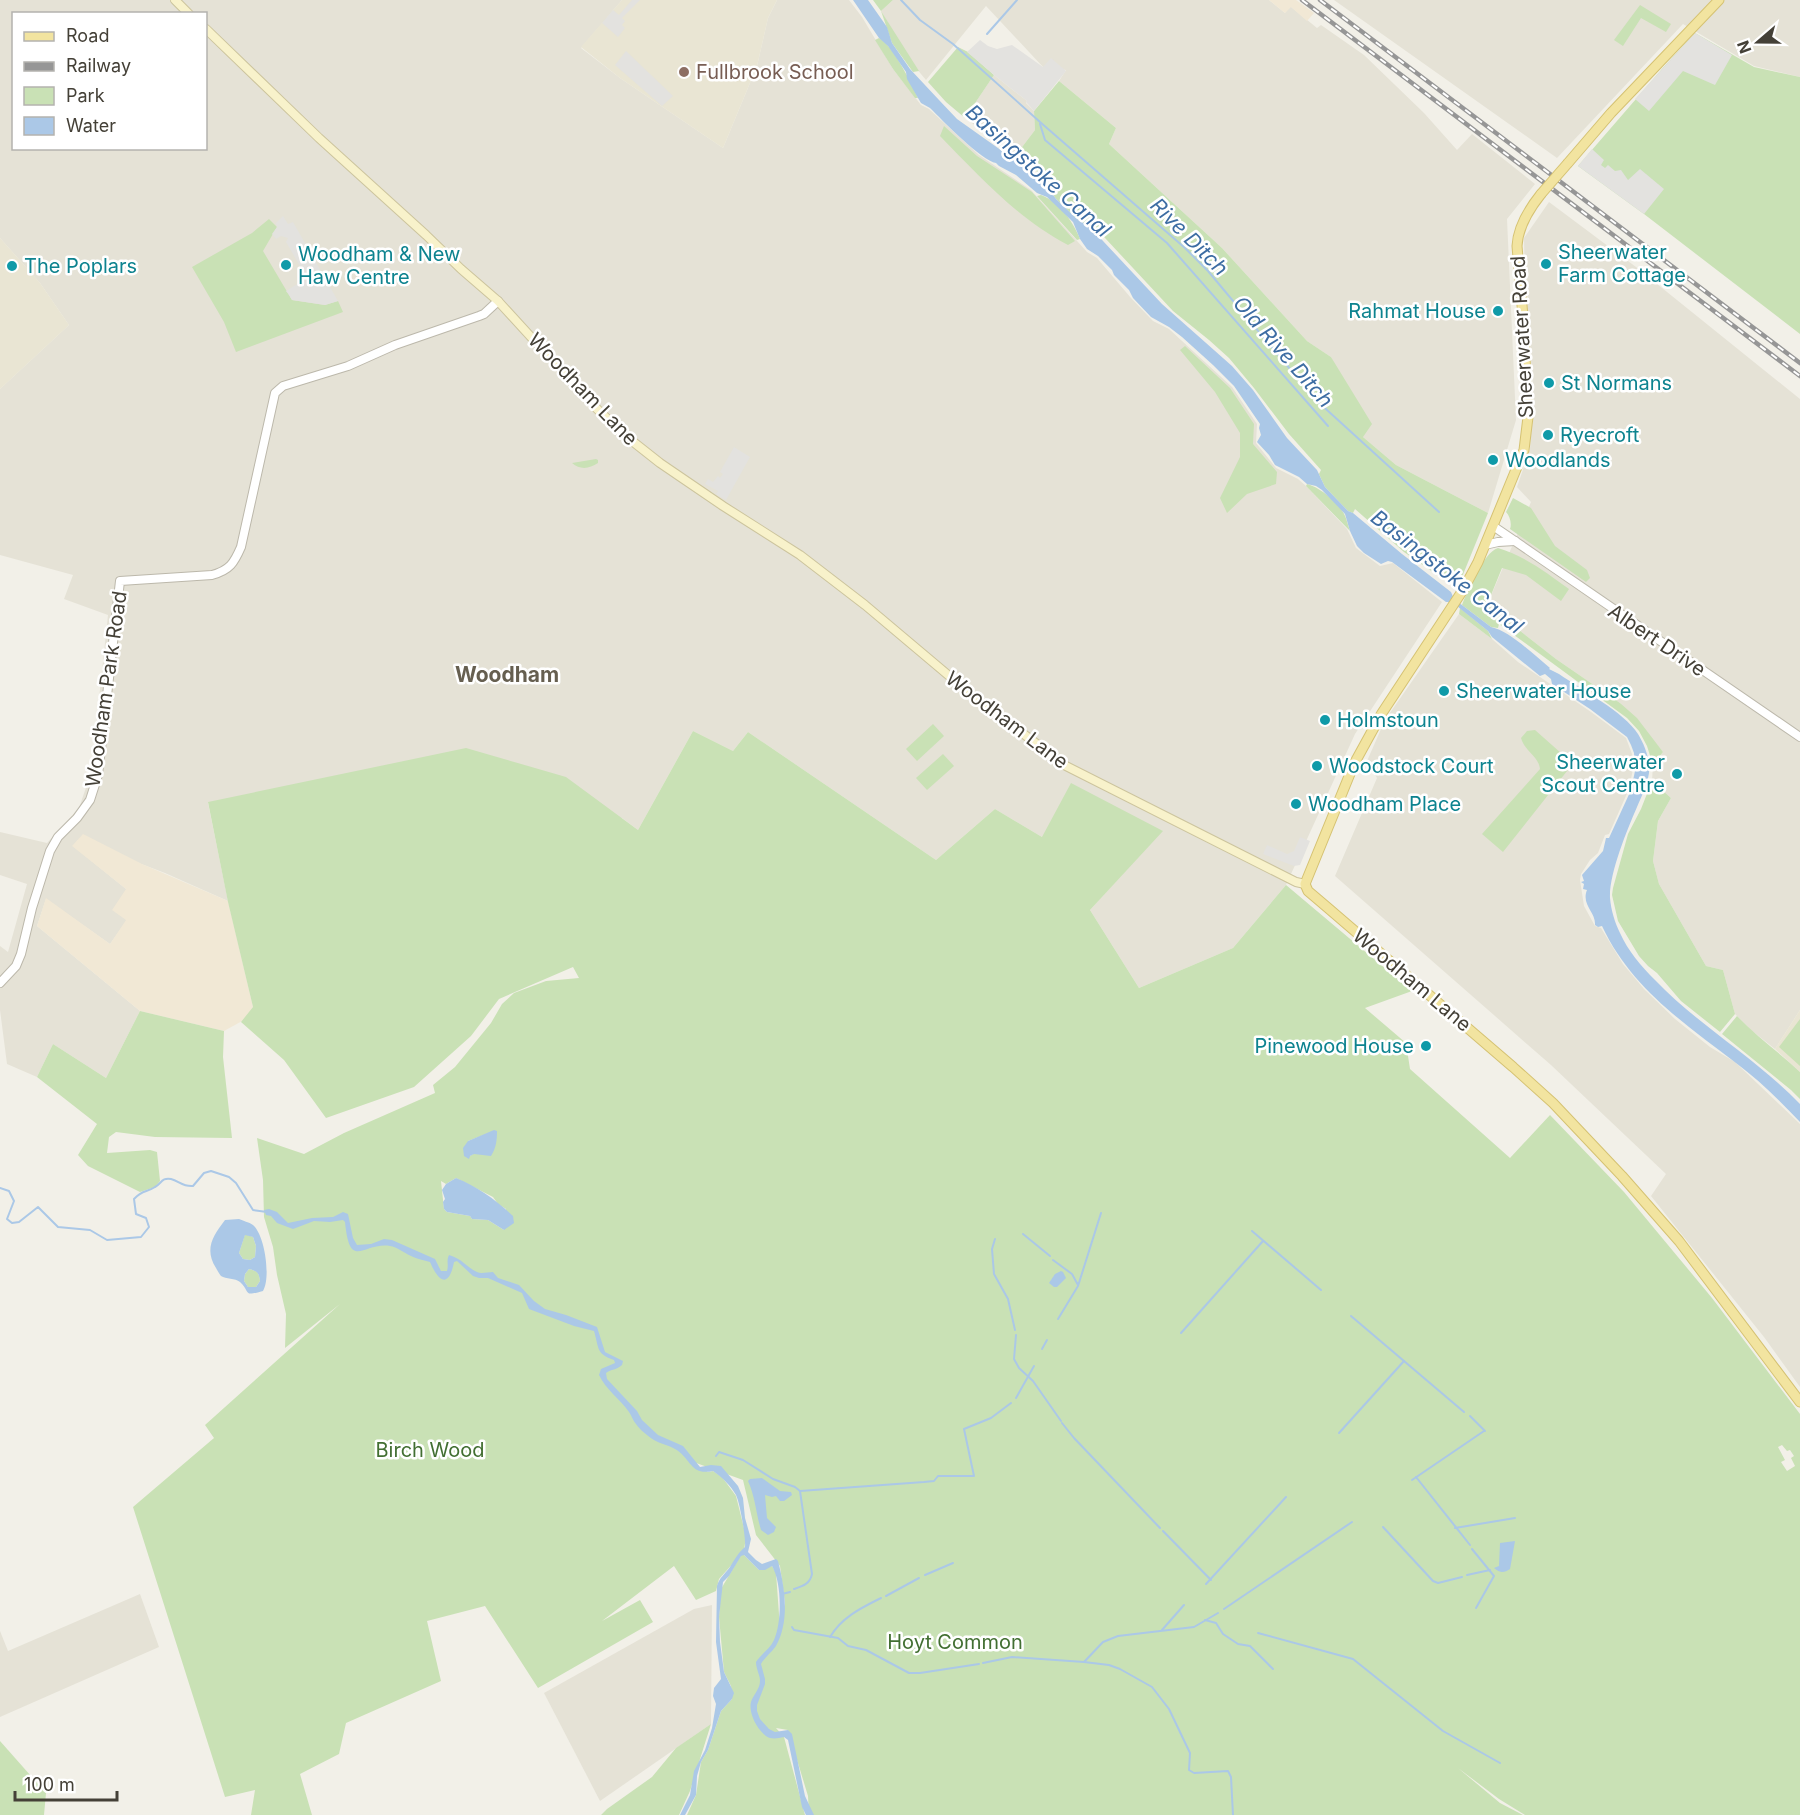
<svg xmlns="http://www.w3.org/2000/svg" width="1800" height="1815" viewBox="0 0 1800 1815" font-family="Inter,sans-serif">
  <rect width="100%" height="100%" fill="#f2f0e8"/>
  <g fill="#e5e2d6" fill-rule="evenodd">
    <path d="M0 0H622L581 48 620 78 723 148 757 66 768 18 777 0H849L862 17 893 69 921 105 929 109 979 155 1031 190 1087 252 1097 258 1131 298 1153 321 1169 329 1232 387 1257 424 1256 443 1276 468 1298 479 1306 486 1347 529 1356 548 1380 566 1393 563 1442 602 1355 734 1286 885 1233 948 1139 988 1090 910 1162 830 1042 837 995 809 936 860 748 732 733 751 693 731 638 830 622 818 208 803 228 901 165 873 78 840 73 846 126 889 127 920 110 944 46 899 37 926 140 1011 106 1078 53 1044 37 1077 7 1064 0 1010V946L8 952 27 884 0 875V832L47 843 79 808 91 773 108 615 64 599 73 575 0 555V389L69 325 40 283 0 238ZM14 14H206V148H14Z"/>
    <path d="M893 0H1269L1285 13 1290 6 1317 28 1321 25 1364 55 1424 113 1457 150 1472 134 1535 184 1507 219 1516 420 1488 513 1396 465 1363 437 1331 357 1307 341 1222 248 1109 144 1116 128 1059 81 1066 70 1043 67 986 6 926 80 911 62 881 11Z"/>
    <path d="M1334 0H1800V77L1754 66 1683 24 1557 158Z"/>
    <path d="M994 75 1027 101 1026 103 1034 111 1035 130 1016 155 965 118Z"/>
    <path d="M1549 202 1636 267 1800 399V1010L1775 1049 1751 1030 1735 1014 1723 970 1706 966 1659 884 1653 861 1658 821 1671 798 1652 781 1653 765 1663 752 1620 703 1556 659 1487 605 1531 502 1517 487 1530 449 1533 385 1525 288 1524 238Z"/>
    <path d="M1459 614 1492 639 1518 662 1591 712 1626 738 1632 754 1634 764 1629 789 1609 834 1605 835 1598 853 1590 860 1581 874 1580 880 1584 906 1595 926 1601 928 1623 964 1644 989 1675 1019 1710 1047 1735 1062 1800 1124V1387L1764 1337 1651 1196 1666 1174 1551 1065 1335 876 1377 778 1367 761 1385 720Z"/>
    <path d="M140 1594 159 1647 0 1717V1631L8 1651Z"/>
    <path d="M712 1605 711 1724 600 1801 544 1693 694 1609Z"/>
  </g>
  <g fill="#f1e8d5">
    <path d="M1269 0H1296L1314 13 1307 21 1291 7 1285 13Z"/>
    <path d="M83 834 142 864 228 901 253 1007 244 1020 224 1031 140 1011 37 926 46 898 110 944 126 920 112 910 126 889 72 846Z"/>
  </g>
  <g fill="#e9e5d3">
    <path d="M622 0H777L768 18 757 66 723 148 620 78 581 47Z"/>
    <path d="M0 238 40 283 69 325 0 389Z"/>
    <path d="M1800 1010V1072L1775 1049Z"/>
  </g>
  <g fill="#c9e1b5" fill-rule="evenodd">
    <path d="M873 0H893L881 11 919 71 913 72 892 43 881 11Z"/>
    <path d="M1640 5 1671 24 1666 32 1641 18 1623 46 1614 40Z"/>
    <path d="M1695 33 1754 67 1800 77V334L1644 214 1578 166 1662 69Z"/>
    <path d="M879 38C893 45 911 83 918 98H915L893 69 875 40Z"/>
    <path d="M958 47 968 52 994 75 965 118 946 102 928 82Z"/>
    <path d="M1059 81 1116 128 1109 144 1222 248 1307 341 1331 357 1372 424 1363 437 1396 465 1488 513 1462 577H1440L1404 552 1355 509 1353 513 1348 511 1325 487 1319 474 1321 470 1289 434 1254 388 1229 358 1209 340 1173 311 1092 224 1089 226 1077 219 1056 199 1043 180 1044 177 1016 155 1035 130 1034 111Z"/>
    <path d="M944 126 977 156 1032 192 1075 241 1068 245C1018 219 979 176 940 136Z"/>
    <path d="M1041 195C1060 202 1073 222 1080 239L1077 240 1037 196Z"/>
    <path d="M269 219 277 227 263 251 292 300 325 305 338 301 343 312 236 352 224 322 192 267 252 233Z"/>
    <path d="M1185 346 1230 388 1254 424 1253 444 1277 472 1276 484 1247 494 1227 513 1220 498 1240 457V433L1215 392 1180 350Z"/>
    <path d="M596 459 598 460V463C589 469 580 470 572 463Z"/>
    <path d="M1307 484C1320 487 1340 504 1345 516 1347 520 1348 526 1350 531L1306 486Z"/>
    <path d="M1513 498 1531 508 1555 546 1587 570 1590 578 1586 582 1510 529C1512 524 1510 516 1506 512Z"/>
    <path d="M1498 548C1525 556 1547 573 1569 589L1561 601 1526 575 1502 568 1487 605 1556 659 1620 703 1637 718 1663 752 1653 765 1647 746 1639 731 1627 718 1499 624 1498 628 1491 627 1462 605C1468 590 1483 553 1498 548Z"/>
    <path d="M1460 608 1488 631 1492 639 1459 614Z"/>
    <path d="M933 724 944 736 917 761 906 749Z"/>
    <path d="M1535 730 1570 761 1571 766 1503 852 1482 834 1540 769C1538 755 1525 752 1521 738L1527 731Z"/>
    <path d="M693 731 733 751 748 732 936 860 995 809 1042 837 1071 783 1163 831 1090 910 1139 988 1233 948 1286 885 1412 991 1365 1008 1406 1043 1410 1069 1510 1158 1550 1115 1624 1192 1712 1298 1800 1414V1815H1525L1499 1799 1458 1768 1500 1803 1523 1815H809L808 1796 788 1730 776 1728 784 1737 805 1815H687L696 1795 701 1762 708 1750 721 1711 732 1699 731 1686 724 1672 719 1617 721 1589 741 1555H744L759 1570 772 1566 776 1573 780 1628 785 1603 780 1566 756 1535 743 1480 688 1460 708 1472 713 1471 722 1477 736 1496 746 1536 744 1551 719 1579 716 1591 696 1600 674 1566 602 1621 640 1600 653 1622 538 1688 485 1606 427 1621 441 1681 346 1723 339 1754 300 1774 312 1815H251L255 1790 225 1797 133 1507 214 1438 205 1425 340 1304 285 1348 286 1314 277 1275 273 1247 264 1217 263 1180 257 1138 304 1154 344 1133 435 1093 433 1085 455 1067 491 1023 502 1004 514 993 546 981 579 978 573 967 499 999 471 1036 414 1087 326 1118 284 1060 241 1022 253 1007 228 902 208 802 466 748 566 777 638 830ZM494 1131 473 1154 470 1156 468 1141ZM456 1178 493 1197 498 1204 506 1209 504 1230 488 1220 472 1219 470 1216 447 1212 444 1209 441 1181 446 1184ZM1782 1445 1787 1451 1790 1450 1794 1456 1791 1458 1795 1466 1787 1471 1781 1462 1785 1460 1778 1447Z"/>
    <path d="M943 754 954 766 927 790 916 778Z"/>
    <path d="M1652 781 1671 798 1658 821 1653 861 1659 884 1706 966 1723 970 1735 1014 1720 1032 1681 1001 1657 973 1648 966 1639 956 1618 921 1612 895 1613 888 1628 834 1641 809Z"/>
    <path d="M140 1011 224 1031 223 1057 232 1138 155 1137 116 1132 109 1137 107 1153 150 1150 157 1152 160 1181 155 1187 140 1192 88 1166 78 1155 97 1124 37 1077 53 1044 106 1078Z"/>
    <path d="M1737 1016C1757 1037 1780 1053 1800 1072V1099L1791 1090 1722 1034Z"/>
    <path d="M1800 1019V1066L1779 1047Z"/>
    <path d="M245 1234 253 1237 256 1246 255 1257 250 1260 243 1259 239 1253Z"/>
    <path d="M249 1269C257 1271 259 1272 260 1281L256 1287H248L244 1281 245 1274Z"/>
    <path d="M711 1724 690 1791 679 1815H601L607 1809 652 1777 676 1748Z"/>
    <path d="M0 1741 46 1793 44 1815H0Z"/>
  </g>
  <g fill="#e3e2df">
    <path d="M632 0H640L622 18 625 21 622 25 625 28 618 37 602 23 613 10 619 15Z"/>
    <path d="M1695 33 1732 55 1715 85 1683 71 1649 111 1635 99Z"/>
    <path d="M980 40 988 46 997 49 1012 45 1043 67 1051 58 1066 71 1034 111 1026 102 1027 101 994 75 967 52Z"/>
    <path d="M626 51 673 96 662 106 615 65Z"/>
    <path d="M1592 149 1604 160 1601 165 1605 168 1608 165 1615 171 1621 170 1628 180 1640 169 1664 189 1644 214 1578 166Z"/>
    <path d="M283 216 288 224 293 222 338 301 325 305 292 300 289 295 286 291 307 278 286 242 288 238 281 236 276 239 272 234 277 227 276 223Z"/>
    <path d="M734 447 750 457 726 500 716 494 718 491 705 484 708 479 713 482 718 476 720 478 723 474 720 472Z"/>
    <path d="M1300 837 1310 841 1300 865 1294 866 1263 854 1267 845 1287 854 1294 851Z"/>
  </g>
  <g fill="#abc8e7" fill-rule="evenodd">
    <path d="M853 0H868L887 27 892 43 910 69 939 100 957 119 1043 180 1056 199 1077 219 1089 226 1162 304 1232 366 1253 390 1287 438 1317 470 1325 487 1348 511 1353 513 1402 554 1451 592 1454 599 1491 627C1510 631 1534 655 1550 668L1549 669 1559 674C1581 689 1624 712 1638 734 1643 742 1648 754 1649 764 1651 778 1642 795 1637 807 1627 830 1609 874 1610 898 1611 910 1615 923 1620 933 1628 951 1641 966 1655 980 1699 1026 1756 1058 1800 1104V1122C1780 1101 1759 1080 1736 1063 1684 1023 1631 988 1602 926L1598 927 1595 925C1596 912 1581 905 1587 890L1583 889 1584 884 1581 882 1584 881 1582 875 1603 851 1606 838H1609L1631 790 1635 771 1634 753 1631 745 1627 737 1590 709 1552 684 1551 679 1545 674 1540 676 1492 637 1488 631 1452 602H1446L1392 562 1388 561 1381 564 1364 553 1357 546 1350 531 1345 514 1322 490 1316 486 1307 484 1299 477 1275 465 1269 455 1257 442 1261 435 1259 428 1260 424 1234 386 1213 365 1182 337 1169 327 1151 317 1133 298 1129 290 1114 275 1112 270 1098 256 1087 249 1080 239 1073 222 1047 197 1037 193 1016 175 999 166 996 163C982 161 942 120 930 108L921 103 918 98 907 79 906 72 888 46 879 38Z"/>
    <path d="M494 1130 497 1131C497 1141 496 1148 491 1156L474 1154 470 1156 469 1159 464 1156 463 1148 468 1141Z"/>
    <path d="M456 1178C478 1187 496 1200 513 1216L514 1223 504 1230 488 1220 472 1219 470 1216 447 1212 444 1209 443 1202 445 1199 442 1190 446 1184Z"/>
    <path d="M269 1209 277 1212 288 1223 312 1218 333 1217 343 1212 348 1214 353 1238 357 1245 371 1244 384 1239 392 1240 435 1259 441 1271H447C449 1265 446 1261 449 1255 463 1259 466 1267 477 1272 481 1274 487 1272 493 1272L498 1278 519 1285 534 1301 545 1309 566 1315 597 1327 605 1352 623 1361 622 1365C617 1370 611 1369 606 1373L607 1379 637 1411 642 1420 658 1435 683 1446 700 1467 711 1465 721 1466 738 1486 743 1498 745 1518 751 1539 748 1552 756 1560 762 1564 776 1559 778 1561C785 1588 790 1621 776 1646 771 1653 765 1657 761 1664L765 1679V1684L757 1705V1711L760 1719 769 1729 775 1732 788 1730 792 1734 805 1796 814 1815H806L802 1807 788 1740 784 1737C779 1738 775 1739 770 1738 759 1734 748 1714 751 1702 753 1695 760 1689 760 1681 760 1675 756 1669 756 1662 761 1654 770 1649 774 1640 782 1622 782 1583 772 1566L765 1570H759L744 1555 741 1556 729 1576 723 1582 719 1617 720 1642 724 1672 734 1693 732 1699 721 1711 708 1750 701 1762 697 1776 696 1795 685 1815H680L690 1795 694 1771 705 1750 712 1728 716 1704 713 1696 714 1688 721 1679 716 1642 717 1586C719 1578 725 1574 730 1567 735 1559 738 1553 745 1547 746 1538 740 1503 736 1495 731 1486 722 1477 713 1471 690 1476 691 1458 675 1449 669 1445 660 1444 654 1440 648 1436 640 1430 636 1424 633 1421 632 1416 629 1412 620 1399 606 1390 599 1375L601 1369 615 1363 614 1360C596 1354 599 1348 594 1331L574 1326 529 1309 522 1293 488 1278H479L473 1276 457 1261 454 1262C449 1288 439 1283 430 1262 424 1260 417 1259 411 1256 404 1253 397 1247 390 1246 363 1242 350 1272 345 1222L343 1220 330 1222 314 1221 293 1229 277 1223 271 1216 266 1215 264 1210Z"/>
    <path d="M239 1219C243 1221 249 1222 253 1225 265 1235 271 1278 263 1291 242 1297 251 1292 240 1282 235 1278 226 1279 221 1276 220 1275 217 1270 216 1268 204 1249 213 1236 225 1220ZM245 1235 253 1237 256 1246 255 1257 250 1260 243 1259 239 1253ZM249 1269C257 1271 259 1273 260 1281L256 1287H248L244 1281 245 1274Z"/>
    <path d="M1061 1271 1063 1272 1066 1278 1057 1287H1054L1049 1283 1055 1274Z"/>
    <path d="M762 1478 780 1491 791 1492 792 1495 784 1501H780L776 1496 772 1497 765 1495 767 1518 776 1527 774 1532 768 1535 761 1530C756 1513 755 1496 748 1481L750 1479Z"/>
    <path d="M1515 1541 1510 1569C1504 1573 1500 1573 1494 1568L1499 1566 1500 1543Z"/>
  </g>
  <g fill="none" stroke-linecap="round" stroke-linejoin="round">
    <g stroke="#abc8e7" stroke-width="2">
      <path d="M901 0 920 20 953 44 1040 122 1185 248 1208 271 1316 400 1439 512"/>
      <path d="M987 34 1017 0"/>
      <path d="M1040 124 1045 140 1167 243 1328 426"/>
      <path d="M0 1188 9 1191 14 1201 7 1219 12 1223 19 1222 38 1207 58 1227 90 1230 107 1240 141 1237 149 1227 146 1218 136 1214 134 1199C143 1189 146 1193 155 1187 161 1184 162 1177 171 1179 179 1181 183 1187 193 1186L204 1173 211 1171 229 1177 236 1183 253 1210 267 1212"/>
      <path d="M1252 1231 1321 1290"/>
      <path d="M1023 1234 1050 1256"/>
      <path d="M995 1239 992 1249 994 1274 1008 1299 1015 1330"/>
      <path d="M1053 1260 1072 1274 1078 1285"/>
      <path d="M1351 1316 1464 1412"/>
      <path d="M1058 1319 1078 1286 1101 1213"/>
      <path d="M1181 1333 1263 1241"/>
      <path d="M1016 1335 1014 1359 1019 1368 1033 1381 1061 1421"/>
      <path d="M1042 1349 1047 1340"/>
      <path d="M1016 1398 1034 1366"/>
      <path d="M1470 1416 1485 1431"/>
      <path d="M1062 1423 1074 1438 1160 1528"/>
      <path d="M1339 1433 1404 1361"/>
      <path d="M716 1456 719 1452 743 1460 773 1479 795 1487 800 1491 924 1482 934 1481 938 1476H974L964 1429 991 1418 1011 1403"/>
      <path d="M1416 1477 1470 1545"/>
      <path d="M1412 1480 1484 1431"/>
      <path d="M1383 1527 1433 1581 1438 1583 1462 1577"/>
      <path d="M1455 1528 1515 1518"/>
      <path d="M1163 1531 1211 1580"/>
      <path d="M1472 1549 1494 1576 1476 1608"/>
      <path d="M925 1575 953 1563"/>
      <path d="M1467 1575 1490 1570"/>
      <path d="M1206 1584 1286 1497"/>
      <path d="M794 1589C803 1586 810 1584 812 1574L800 1491"/>
      <path d="M782 1594 790 1592"/>
      <path d="M886 1596 919 1578"/>
      <path d="M1224 1609 1352 1522"/>
      <path d="M1205 1620 1216 1623 1223 1634 1238 1644 1250 1646 1273 1669"/>
      <path d="M792 1627 794 1630 838 1638 848 1646 866 1650 909 1673H920L979 1664"/>
      <path d="M1162 1630 1184 1605"/>
      <path d="M1258 1633 1353 1659 1443 1731 1500 1763"/>
      <path d="M830 1637C842 1617 861 1608 881 1598"/>
      <path d="M1084 1662 1103 1642 1118 1636 1194 1627 1218 1613"/>
      <path d="M983 1663 1012 1657 1084 1662 1109 1665 1120 1669 1152 1687 1169 1709 1190 1753 1189 1770 1194 1773 1228 1771 1231 1777 1233 1815"/>
    </g>
    <defs>
      <g id="tertiary">
        <path d="M1493 526 1800 737"/>
        <path d="M1485 545 1498 542 1515 541"/>
        <path d="M0 983 16 966 21 954 32 908 50 851 58 837 77 818 90 800 98 775 120 581 212 575C230 570 234 563 241 547L275 393 283 386 348 366 395 345 479 316 484 314 498 301"/>
      </g>
      <g id="secondary">
        <path d="M175 0 189 14"/>
        <path d="M206 29 319 138 426 235 461 269 498 301 594 406 622 433 660 463 723 506 800 555 865 605 973 696 1066 766 1296 882 1305 884"/>
      </g>
      <g id="primary">
        <path d="M1568 163 1611 113 1719 0"/>
        <path d="M1541 194C1529 209 1518 226 1517 246L1523 317 1528 417 1524 450 1478 562 1463 590 1382 713 1354 764 1305 884 1308 891 1328 908 1513 1067 1553 1103 1622 1176 1679 1241 1800 1402"/>
      </g>
    </defs>
    <use href="#tertiary" stroke="#bcb8ab" stroke-width="10"/>
    <use href="#secondary" stroke="#ccc49d" stroke-width="10"/>
    <use href="#primary" stroke="#d5c272" stroke-width="11"/>
    <use href="#tertiary" stroke="#fff" stroke-width="8"/>
    <use href="#secondary" stroke="#f8f2cb" stroke-width="8"/>
    <use href="#primary" stroke="#f2e4a0" stroke-width="9"/>
    <defs>
      <g id="rail">
        <path d="M1302 0 1800 376"/>
        <path d="M1320 0 1800 363"/>
      </g>
    </defs>
    <use href="#rail" stroke="#969696" stroke-width="4.5"/>
    <use href="#rail" stroke="#fff" stroke-width="2" stroke-dasharray="7" stroke-linecap="butt"/>
    <defs>
      <path id="primary-bridge" d="M1541 194 1568 163"/>
    </defs>
    <use href="#primary-bridge" stroke="#d5c272" stroke-width="11" stroke-linecap="butt"/>
    <use href="#primary-bridge" stroke="#f2e4a0" stroke-width="9"/>
  </g>
  <circle fill="#8d6e63" stroke="#fff" stroke-width="2" cx="684" cy="72" r="6"/>
  <g fill="#0f9aa8" stroke="#fff" stroke-width="2">
    <circle cx="1546" cy="264" r="6"/>
    <circle cx="286" cy="265" r="6"/>
    <circle cx="12" cy="266" r="6"/>
    <circle cx="1498" cy="311" r="6"/>
    <circle cx="1549" cy="383" r="6"/>
    <circle cx="1548" cy="435" r="6"/>
    <circle cx="1493" cy="460" r="6"/>
    <circle cx="1444" cy="691" r="6"/>
    <circle cx="1325" cy="720" r="6"/>
    <circle cx="1317" cy="766" r="6"/>
    <circle cx="1677" cy="774" r="6"/>
    <circle cx="1296" cy="804" r="6"/>
    <circle cx="1426" cy="1046" r="6"/>
  </g>
  <g text-anchor="middle" stroke-width="5" stroke-linejoin="round" paint-order="stroke">
    <g font-size="20" fill="#785e54" stroke="#fff" text-anchor="start">
      <text x="696" y="79">Fullbrook School</text>
    </g>
    <g font-size="20" fill="#0d838f" stroke="#fff" text-anchor="start">
      <text x="1558" y="259">Sheerwater<tspan x="1558" dy="23">Farm Cottage</tspan></text>
      <text x="298" y="261">Woodham &amp; New<tspan x="298" dy="23">Haw Centre</tspan></text>
      <text x="24" y="273">The Poplars</text>
      <text x="1486" y="318" text-anchor="end">Rahmat House</text>
      <text x="1561" y="390">St Normans</text>
      <text x="1560" y="442">Ryecroft</text>
      <text x="1505" y="467">Woodlands</text>
      <text x="1456" y="698">Sheerwater House</text>
      <text x="1337" y="727">Holmstoun</text>
      <text x="1665" y="769" text-anchor="end">Sheerwater<tspan x="1665" dy="23">Scout Centre</tspan></text>
      <text x="1329" y="773">Woodstock Court</text>
      <text x="1308" y="811">Woodham Place</text>
      <text x="1414" y="1053" text-anchor="end">Pinewood House</text>
    </g>
    <g font-size="20" fill="#444037" stroke="#fff">
      <text transform="translate(1522 337) rotate(-93)" y="7">Sheerwater Road</text>
      <text transform="translate(583 389) rotate(46)" y="7">Woodham Lane</text>
      <text transform="translate(1657 640) rotate(34)" y="7">Albert Drive</text>
      <text transform="translate(106 689) rotate(-82)" y="7">Woodham Park Road</text>
      <text transform="translate(1007 720) rotate(37)" y="7">Woodham Lane</text>
      <text transform="translate(1412 980) rotate(40)" y="7">Woodham Lane</text>
    </g>
    <g font-size="20" fill="#426f32" stroke="#fff">
      <text x="430" y="1457">Birch Wood</text>
      <text x="955" y="1649">Hoyt Common</text>
    </g>
    <g font-size="21" font-style="italic" fill="#3d6da3" stroke="#fff">
      <text transform="translate(1038 171) rotate(42)" y="7">Basingstoke Canal</text>
      <text transform="translate(1189 237) rotate(45)" y="7">Rive Ditch</text>
      <text transform="translate(1283 352) rotate(49)" y="7">Old Rive Ditch</text>
      <text transform="translate(1447 572) rotate(38)" y="7">Basingstoke Canal</text>
    </g>
    <g font-size="21" font-weight="bold" fill="#665f50" stroke="#fff">
      <text x="507" y="682">Woodham</text>
    </g>
  </g>
  <rect x="12" y="12" width="195" height="138" fill="#ffffff" stroke="#b4b3af" stroke-width="1.5"/>
  <rect x="24" y="32" width="30" height="9" fill="#f2e4a0" stroke="#b4b3af" stroke-width="1.5"/>
  <text x="66" y="42" font-size="18" fill="#444037">Road</text>
  <rect x="24" y="62" width="30" height="9" fill="#969696" stroke="#b4b3af" stroke-width="1.5"/>
  <text x="66" y="72" font-size="18" fill="#444037">Railway</text>
  <rect x="24" y="87" width="30" height="18" fill="#c9e1b5" stroke="#b4b3af" stroke-width="1.5"/>
  <text x="66" y="102" font-size="18" fill="#444037">Park</text>
  <rect x="24" y="117" width="30" height="18" fill="#abc8e7" stroke="#b4b3af" stroke-width="1.5"/>
  <text x="66" y="132" font-size="18" fill="#444037">Water</text>
  <g transform="translate(1758 42) rotate(250)" stroke="#ffffff" stroke-width="4.5" paint-order="stroke">
  <path d="M0-4.5L10 22L0 15L-10 22Z" fill="#444037"/>
  <text y="-9" font-size="16" font-weight="bold" text-anchor="middle" fill="#444037">N</text>
  </g>
  <path d="M15 1791v9h102v-9" fill="none" stroke="#444037" stroke-width="3"/>
  <text x="24" y="1791" font-size="18" fill="#444037" stroke="#ffffff" stroke-width="4.5" paint-order="stroke">100 m</text>
</svg>
